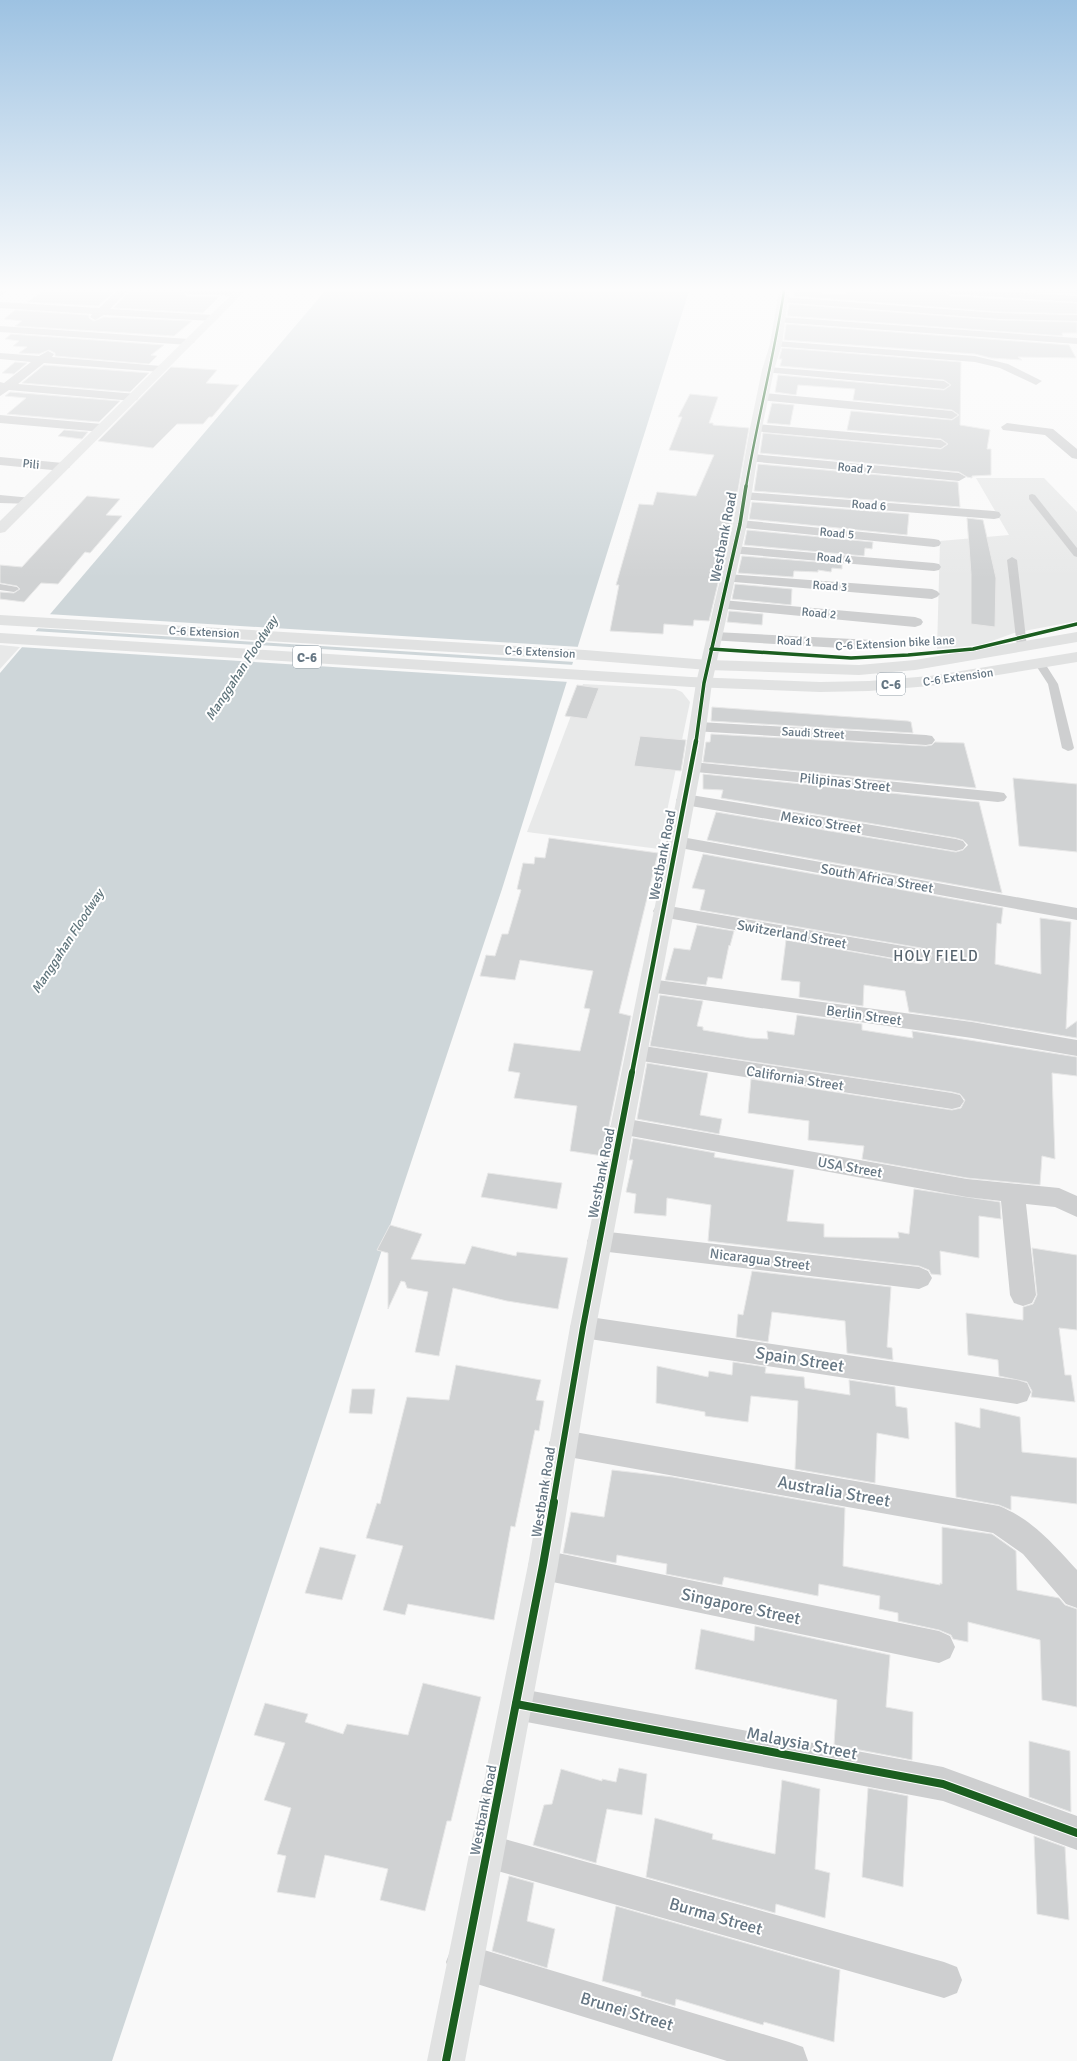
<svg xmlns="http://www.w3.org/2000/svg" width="1077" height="2061" viewBox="0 0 1077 2061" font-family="Signika,sans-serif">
  <rect width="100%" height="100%" fill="#f9f9f9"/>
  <g fill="#e8e9e9">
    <path d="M976 478H1044L1077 512V621L1014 633 981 645 937 649 940 541 1009 535Z"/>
    <path d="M0 645 20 647 0 669Z"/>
    <path d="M583 684 675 689 682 692 690 702 659 849 527 832Z"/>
  </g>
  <path fill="#ced6d9" d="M325 291H689L502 889 112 2061H0V673Z"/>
  <g fill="#f9f9f9">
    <path d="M47 614 580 647 575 662 35 628Z"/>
    <path d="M33 631 575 665 569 682 19 647Z"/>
  </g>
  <g fill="#d0d2d3" stroke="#e8e8e8">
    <path d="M43 291H115L98 306 27 302Z"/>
    <path d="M130 291H181L187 296 219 297 203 313 113 308Z"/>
    <path d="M795 291 846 295 847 291H944L950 296 1077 303V314L999 312 794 296Z"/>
    <path d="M1012 291H1077V294Z"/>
    <path d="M789 304 999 320 1077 322V333H1062L1063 336 787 316Z"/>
    <path d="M15 310 89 315V318L94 321 104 317 192 321 174 336 15 326 22 321 4 319Z"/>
    <path d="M786 324 1069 345 1076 358 1018 357 1022 360 991 358 975 354 784 340Z"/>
    <path d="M11 334 164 345 151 355 157 356 149 364 55 356V353L49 350 39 354 19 353 27 347 13 346 19 341 5 339Z"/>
    <path d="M782 348 961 362 960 425 990 430 987 449H991V475L972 476V478L967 477 959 472 760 453 763 433 941 449 948 444 941 439 847 430 851 411 952 420 959 415 952 410 853 400 855 389 798 385 796 395 775 392 778 375 944 390 951 385 944 380 780 366 782 359H779Z"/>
    <path d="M15 362 27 363 14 374 2 373Z"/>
    <path d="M44 365 149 373 130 392 22 383Z"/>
    <path d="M171 367 217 370 206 383 239 385 212 417H209L203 424H177L153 448 98 441Z"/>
    <path d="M10 392 120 401 99 422 7 414 26 398 5 396Z"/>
    <path d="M690 394 718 397 709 423H713V425L749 428 732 524 709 621 694 620 693 626 664 624 663 634 610 631 619 585H616L639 504 653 505 657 492 696 496 714 455 669 450 682 417H678Z"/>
    <path d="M772 403 794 405 790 425 767 423Z"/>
    <path d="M64 430 88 432 82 439 58 436Z"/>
    <path d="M758 464 958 482 960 507 754 491Z"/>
    <path d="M87 496 120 499 106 515 122 516 90 553 85 552 58 584 41 583 24 602 0 599V592L14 593 20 589 17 586 0 583V565L22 567Z"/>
    <path d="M752 502 909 514 907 535 749 519Z"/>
    <path d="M967 518 983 520 996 578 995 627 971 624V574Z"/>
    <path d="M747 530 873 542 872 549 865 548 864 556 744 545Z"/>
    <path d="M742 556 842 564V569L832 568 831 572 818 570V572L794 571 793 577 738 573Z"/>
    <path d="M735 584 792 589 791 605 732 599Z"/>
    <path d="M729 611 763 614 762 625 727 622Z"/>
    <path d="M577 685 599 688 587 719 565 716Z"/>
    <path d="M712 707 908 721 911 722 913 733 711 721Z"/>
    <path d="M711 734 926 746 932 745 935 742 964 743 976 788 703 762 706 742H710Z"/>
    <path d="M640 736 686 740 681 771 634 766Z"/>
    <path d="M703 774 979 802 1002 893 707 840 716 812 956 852 963 850 968 845 963 840 956 838 721 798 723 790 703 789Z"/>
    <path d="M1013 778 1077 784V852L1019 846Z"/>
    <path d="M549 838 658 853 619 1013 631 1016 603 1156 570 1151 577 1106 514 1098 520 1073 508 1071 514 1043 580 1051 590 1009 584 1008 593 971 520 960 515 980 480 976 486 955 495 956 502 934H508L521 890 517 889 523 863 534 864 535 857 545 858Z"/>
    <path d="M703 854 1003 908 1001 924 997 923 995 964 1041 974 1040 918 1071 922 1066 1029 1077 1021V1038L972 1021 909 1012 905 991 864 985 863 1006 799 997 800 982 781 980 786 940 921 964 929 962 932 955 928 950 921 948 700 910 705 890 692 888Z"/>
    <path d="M697 925 734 931 730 946 729 945 722 979 708 977 706 985 665 980 674 948 690 950Z"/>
    <path d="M660 995 703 1001 697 1026 703 1027V1030L750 1038 768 1039 767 1031 794 1035 797 1015 862 1024V1030L913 1038 912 1031 1077 1057V1076L1052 1073 1055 1159 1042 1156 1040 1185 967 1178 872 1161 862 1159 864 1146 808 1140 809 1121 748 1113 751 1079 952 1110 961 1108 965 1100 960 1094 952 1092 650 1046Z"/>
    <path d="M647 1063 708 1073 700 1115 722 1119 719 1134 637 1119Z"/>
    <path d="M633 1138 715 1153 714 1157 794 1170 787 1221 824 1224V1237L899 1238 898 1232 909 1234 914 1189 1000 1202 1001 1219 979 1216V1258L940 1251 941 1275 931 1274 929 1270 919 1266 708 1241 711 1205 667 1198 666 1216 634 1213 636 1194 626 1192 633 1160H629Z"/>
    <path d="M488 1173 562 1183 557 1209 481 1197Z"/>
    <path d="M390 1225 422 1234 411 1259 465 1264 472 1246 516 1256 517 1252 568 1258 558 1309 507 1301 453 1288 439 1356 415 1352 428 1292 407 1288 405 1282 401 1281 388 1309V1253L377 1250Z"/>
    <path d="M1032 1248 1077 1255V1330L1059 1328 1065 1375H1071L1075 1402 1031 1397 1032 1391 1027 1382 999 1376 998 1360 968 1355 966 1313 1023 1320V1307L1033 1304 1037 1295Z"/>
    <path d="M752 1271 891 1287 887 1347 892 1348 893 1360 847 1353 845 1321 772 1312 768 1342 736 1337 738 1314 743 1315Z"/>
    <path d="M733 1362 766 1367 765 1373 804 1377 805 1388 850 1395 849 1380 895 1387 896 1406 907 1408 909 1439 877 1433 875 1483 795 1469 798 1401 751 1396 748 1422 705 1416V1412L656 1403 657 1366 708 1377 709 1371 732 1375Z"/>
    <path d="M456 1365 541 1380 536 1400 544 1401 539 1431 535 1430 515 1527 511 1526 494 1620 408 1604 405 1615 383 1610 403 1546 366 1538 377 1503 380 1504 407 1397 449 1400Z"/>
    <path d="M352 1389H375L372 1414 349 1413Z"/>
    <path d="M980 1408 1020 1417 1022 1452 1077 1458V1504L1011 1496V1510L999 1505 956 1497 955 1422 980 1428Z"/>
    <path d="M612 1470 673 1477 845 1508 843 1566 940 1585V1583L942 1584V1527L992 1534 1016 1551 1017 1590 1059 1598 1065 1605 1077 1609V1707L1042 1700 1040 1640 968 1622V1642L953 1639 951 1635 939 1630 898 1621V1613L879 1609 880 1596 819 1584 818 1596 724 1577 722 1585 666 1574 667 1564 617 1555 616 1563 563 1553 571 1512 604 1517Z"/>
    <path d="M320 1547 356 1555 342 1600 305 1593Z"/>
    <path d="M755 1626 890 1655 886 1707 913 1712 912 1760 834 1745 837 1700 695 1669 701 1629 754 1641Z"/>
    <path d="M423 1683 481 1697 451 1821H447L425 1911 380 1900 388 1869 325 1855 315 1898 277 1892 286 1856 277 1854 291 1808 264 1800 285 1743 254 1735 265 1703 308 1714 305 1722 343 1734 347 1724 408 1735Z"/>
    <path d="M1029 1741 1070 1751 1071 1812 1029 1797Z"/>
    <path d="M619 1768 647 1774 642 1815 607 1809 596 1863 533 1845 544 1805 552 1804 561 1769 602 1781V1779L616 1782Z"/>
    <path d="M782 1780 820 1789 815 1869 830 1873 825 1918 776 1904 775 1913 646 1877 655 1818 713 1834 712 1839 775 1854Z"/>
    <path d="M868 1788 908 1796 903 1887 862 1877Z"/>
    <path d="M1034 1836 1065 1847 1069 1920 1037 1914Z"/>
    <path d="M509 1876 534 1883 527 1921 555 1929 547 1968 492 1951Z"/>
    <path d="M616 1906 840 1970 834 2042 764 2022 763 2025 676 1999 675 2006 641 1996V1992L602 1981Z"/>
  </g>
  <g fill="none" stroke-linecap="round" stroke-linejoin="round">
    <g fill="#cecfd0" fill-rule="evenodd">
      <path d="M0 291H7L0 296Z"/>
      <path d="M1032 494 1035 495 1077 548V557L1074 556 1029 499V495Z"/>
      <path d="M1012 557 1017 560 1027 647 1022 650 1017 647 1007 560Z"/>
      <path d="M0 584 17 587 19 589 14 592 0 590Z"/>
      <path d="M1040 661 1044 662 1058 684 1074 748 1072 750 1068 751 1062 748 1048 684 1035 664Z"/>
    </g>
    <g fill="#cecfd0" fill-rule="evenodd">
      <path d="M117 291H128L110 309 213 315 218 318 213 321 104 315 95 320 90 317 92 314 0 308V302L99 308Z"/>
      <path d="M182 291H241L243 293 238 296 187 294Z"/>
      <path d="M945 291H993L1077 296V302L950 294Z"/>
      <path d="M782 297 999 313 1077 315V321L999 319 778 302 777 300Z"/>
      <path d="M780 317 1077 338V344L776 322 775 320Z"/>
      <path d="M0 326 189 339 195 342 189 345 0 332Z"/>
      <path d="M776 341 975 356 1008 364 1042 381 1036 385 1032 383 1000 368 975 362 772 346 770 344Z"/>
      <path d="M48 351 54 354 52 357 161 366 167 369 161 372 44 363 18 384 137 394 139 397 137 400 133 401 9 390 0 396V382L4 383 31 362 0 359V353L39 356Z"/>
      <path d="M768 367 944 381 950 385 944 389 764 372 762 370 764 368Z"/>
      <path d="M764 393 952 411 958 415 952 419 760 400 758 397 760 394Z"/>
      <path d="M0 415 102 424 108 428 102 432 0 423Z"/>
      <path d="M1007 423 1053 429 1077 449V459L1072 458 1045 435 1003 430 1001 427Z"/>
      <path d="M756 424 941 440 947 444 941 448 752 431 750 428 752 425Z"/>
      <path d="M752 454 959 473 966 477 959 481 747 461 746 458 747 455Z"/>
      <path d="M0 457 63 463 70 467 63 471 0 465Z"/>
      <path d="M744 492 994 511 999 512 1001 515 999 518 994 519 739 499 737 496 739 493Z"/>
      <path d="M0 495 32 498 34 501 32 504 0 503Z"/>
      <path d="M740 520 934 539 939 540 941 543 939 546 934 547 735 527 733 524 735 521Z"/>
      <path d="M734 546 934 563 939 564 941 567 939 570 934 571 729 553 727 550 729 547Z"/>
      <path d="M727 574 932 589 937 591 940 594 937 597 932 599 722 581 720 578 722 575Z"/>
      <path d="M722 600 915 617 921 619 923 622 921 625 915 627 717 608 714 605 717 602Z"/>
      <path d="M715 632 873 640 879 642 881 645 879 648 873 650 709 640 707 637 709 634Z"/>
      <path d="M699 722 926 735 932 736 935 740 932 744 926 745 693 731 690 727 693 723Z"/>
      <path d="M692 762 998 792 1004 793 1007 797 1004 801 998 802 686 771 683 767 686 763Z"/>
      <path d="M685 794 956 839 963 841 966 845 963 849 956 851 679 804 676 800 679 796Z"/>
      <path d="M676 836 1077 908V920L669 846 666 842 669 838Z"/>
      <path d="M663 905 921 949 928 951 931 956 928 961 921 963 656 916 653 911 656 906Z"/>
      <path d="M650 979 972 1022 1077 1040V1056L972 1038 642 991 639 986 642 981Z"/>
      <path d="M637 1045 952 1093 960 1095 964 1101 960 1107 952 1109 629 1059 626 1053 629 1047Z"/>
      <path d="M622 1118 967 1179 1059 1188 1077 1196V1217L1055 1207 1026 1204 1036 1295 1032 1303 1023 1306 1014 1303 1010 1295 1001 1201 967 1197 614 1133 610 1127 614 1121Z"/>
      <path d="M600 1231 919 1267 928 1271 932 1278 928 1285 919 1289 600 1251 591 1248 587 1241 591 1234Z"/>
      <path d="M583 1316 1017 1380 1027 1383 1031 1392 1027 1401 1017 1404 583 1338 574 1335 570 1327 574 1319Z"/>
      <path d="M563 1430 999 1506C1032 1519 1054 1545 1077 1570V1608L1066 1604 1023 1554 993 1533 563 1456 553 1452 549 1443 553 1434Z"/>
      <path d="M543 1550 939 1631 950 1636 955 1647 950 1658 939 1663 543 1580 532 1575 528 1565 532 1555Z"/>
      <path d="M516 1688 943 1767 1077 1816V1850L943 1801 516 1720 504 1716 500 1704 504 1692Z"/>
      <path d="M487 1834 944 1962 957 1967 962 1980 957 1993 944 1998 487 1868 475 1863 470 1851 475 1839Z"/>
      <path d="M464 1944 789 2042 803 2047 808 2061H727L464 1980 451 1975 446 1962 451 1949Z"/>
    </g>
    <g fill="#e1e2e2" fill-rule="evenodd">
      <path d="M235 291H245L5 532 0 533V521Z"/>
      <path d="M779 291H789L782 344 774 370 762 428 747 524 712 683 701 767 596 1327 558 1565 465 2061H427L528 1565 570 1327 683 767 696 683 733 524 750 428 762 370 770 344Z"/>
    </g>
    <g fill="#e1e2e2" fill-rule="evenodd">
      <path d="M0 615 585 650 708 660 859 665 915 660 1077 632V642L915 670 859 675 708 670 585 660 0 625Z"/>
      <path d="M0 633 691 677 820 682 869 681 930 676 1077 652V662L930 686 869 691 820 692 691 687 0 643Z"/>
    </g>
    <defs>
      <path id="cycleway-far4" d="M746 487C757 421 774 357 784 291"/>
      <g id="cycleway-far3">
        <path d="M711 649 851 658 908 655 973 649 1077 624"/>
        <path d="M696 742 704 683 740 524 746 486"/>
      </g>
      <path id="cycleway-far2" d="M632 1073 696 741"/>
      <path id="cycleway-far1" d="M553 1503 583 1327 632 1072"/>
      <g id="cycleway">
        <path d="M516 1704 943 1784 1077 1833"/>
        <path d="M446 2061 543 1565 554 1502"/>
      </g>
    </defs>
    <use href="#cycleway-far4" stroke="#fff" stroke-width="4"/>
    <use href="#cycleway-far3" stroke="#fff" stroke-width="5"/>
    <use href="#cycleway-far2" stroke="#fff" stroke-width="7"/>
    <use href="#cycleway-far1" stroke="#fff" stroke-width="8"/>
    <use href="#cycleway" stroke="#fff" stroke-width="10"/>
    <use href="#cycleway-far4" stroke="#1b5e20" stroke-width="2.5"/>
    <use href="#cycleway-far3" stroke="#1b5e20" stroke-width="3.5"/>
    <use href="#cycleway-far2" stroke="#1b5e20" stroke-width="4.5"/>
    <use href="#cycleway-far1" stroke="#1b5e20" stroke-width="6"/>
    <use href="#cycleway" stroke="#1b5e20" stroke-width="8"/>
  </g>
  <linearGradient id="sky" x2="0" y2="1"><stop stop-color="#9dc2e2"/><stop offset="0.5" stop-color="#fcfcfc"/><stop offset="1" stop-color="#fcfcfc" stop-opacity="0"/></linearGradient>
  <rect width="1077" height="579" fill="url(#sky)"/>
  <g text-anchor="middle" stroke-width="4" stroke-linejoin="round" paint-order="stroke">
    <g font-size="12" fill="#657683" stroke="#fff">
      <text transform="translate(31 464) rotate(6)" y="4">Pili</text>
      <text transform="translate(855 468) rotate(5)" y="4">Road 7</text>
      <text transform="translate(869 505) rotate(4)" y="4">Road 6</text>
      <text transform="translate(837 533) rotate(5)" y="4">Road 5</text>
      <text transform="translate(834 558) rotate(5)" y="4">Road 4</text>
      <text transform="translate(830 586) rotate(4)" y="4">Road 3</text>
      <text transform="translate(819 613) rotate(5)" y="4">Road 2</text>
      <text transform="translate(204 632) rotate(3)" y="4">C-6 Extension</text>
      <text transform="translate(794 641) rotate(3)" y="4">Road 1</text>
      <text transform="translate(895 643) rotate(-3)" y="4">C-6 Extension bike lane</text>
      <text transform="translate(540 652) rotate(3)" y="4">C-6 Extension</text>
      <text transform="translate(958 677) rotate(-8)" y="4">C-6 Extension</text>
      <text transform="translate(813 733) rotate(3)" y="4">Saudi Street</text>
    </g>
    <g fill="#fff" stroke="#939fa8" stroke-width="1">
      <rect x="293" y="646" width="28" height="22" rx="3"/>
      <rect x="877" y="673" width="28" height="22" rx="3"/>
    </g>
    <g font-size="13" font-weight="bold" fill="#657683">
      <text x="307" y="662">C-6</text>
      <text x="891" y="689">C-6</text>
    </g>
    <g font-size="13" font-style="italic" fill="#60757c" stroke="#fff">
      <text transform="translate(241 668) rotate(-57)" y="5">Manggahan Floodway</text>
      <text transform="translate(67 941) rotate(-57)" y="5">Manggahan Floodway</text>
    </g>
    <g font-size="14" fill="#657683" stroke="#fff">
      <text transform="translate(723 537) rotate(-79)" y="5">Westbank Road</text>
      <text transform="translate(845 782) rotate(6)" y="5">Pilipinas Street</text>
      <text transform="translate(821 822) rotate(9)" y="5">Mexico Street</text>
      <text transform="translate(662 855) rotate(-79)" y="5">Westbank Road</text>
      <text transform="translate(877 878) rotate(10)" y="5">South Africa Street</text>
      <text transform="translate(792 934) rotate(10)" y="5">Switzerland Street</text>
      <text transform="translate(864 1015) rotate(8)" y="5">Berlin Street</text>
      <text transform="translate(795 1078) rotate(9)" y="5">California Street</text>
      <text transform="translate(850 1167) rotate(10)" y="5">USA Street</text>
      <text transform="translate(601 1173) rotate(-79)" y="5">Westbank Road</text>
      <text transform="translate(760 1259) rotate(7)" y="5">Nicaragua Street</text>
      <text transform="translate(543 1492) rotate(-81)" y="5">Westbank Road</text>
      <text transform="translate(483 1810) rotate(-79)" y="5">Westbank Road</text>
    </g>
    <g font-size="15" letter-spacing="1" fill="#57646e" stroke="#fff">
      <text x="936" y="961">HOLY FIELD</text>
    </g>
    <g font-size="17" fill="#657683" stroke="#fff">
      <text transform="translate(800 1359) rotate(9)" y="6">Spain Street</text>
      <text transform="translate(834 1491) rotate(10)" y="6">Australia Street</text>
      <text transform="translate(741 1606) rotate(12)" y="6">Singapore Street</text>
      <text transform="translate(802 1743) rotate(11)" y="6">Malaysia Street</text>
      <text transform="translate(716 1916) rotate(16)" y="6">Burma Street</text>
      <text transform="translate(627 2011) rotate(17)" y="6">Brunei Street</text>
    </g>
  </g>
</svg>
